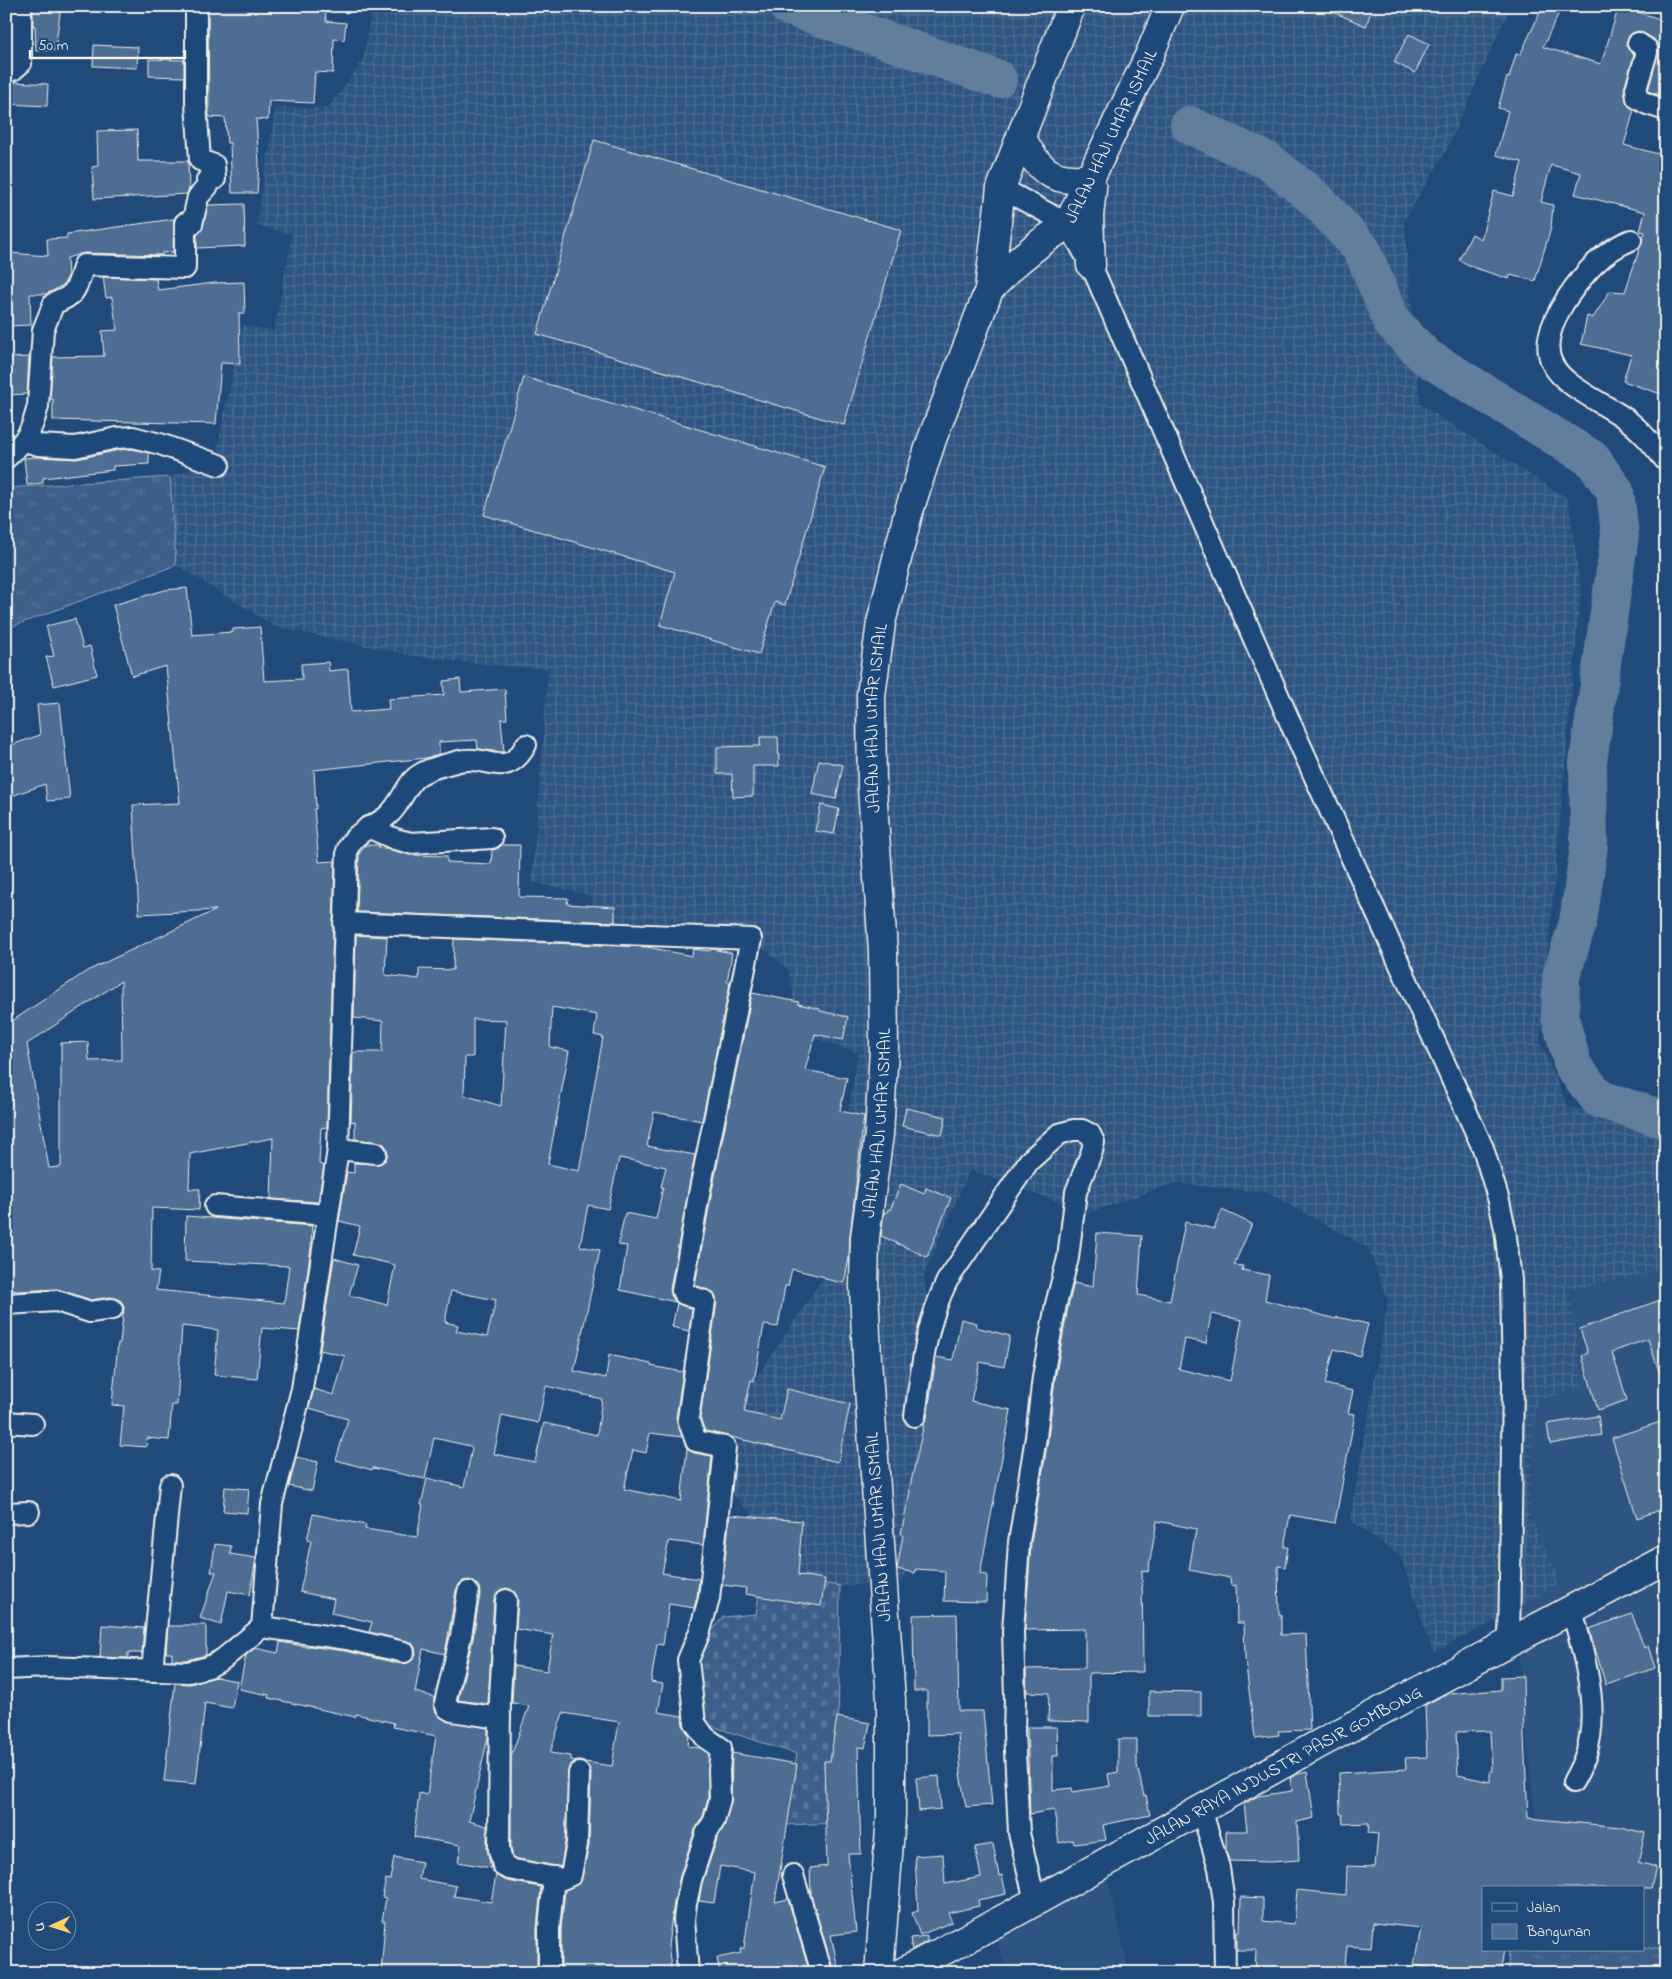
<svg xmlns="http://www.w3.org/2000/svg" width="1672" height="1979" viewBox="0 0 1672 1979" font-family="'Indie Flower',sans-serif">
  <defs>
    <pattern id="industrial-grid" width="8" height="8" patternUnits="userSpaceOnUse" patternTransform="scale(1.25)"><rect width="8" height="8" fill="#2d5581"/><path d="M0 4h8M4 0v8" fill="none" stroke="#4c6e93"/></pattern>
    <pattern id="grass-tufts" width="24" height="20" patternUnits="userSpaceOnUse" patternTransform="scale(1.25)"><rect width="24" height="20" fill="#3a5f88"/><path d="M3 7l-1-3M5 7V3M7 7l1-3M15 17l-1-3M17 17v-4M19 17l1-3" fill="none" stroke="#577699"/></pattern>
    <pattern id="cemetery-stones" width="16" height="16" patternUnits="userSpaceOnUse" patternTransform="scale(1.25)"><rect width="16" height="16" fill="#3a5f88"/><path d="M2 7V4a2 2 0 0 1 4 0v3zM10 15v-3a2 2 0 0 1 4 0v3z" fill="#577699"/></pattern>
  </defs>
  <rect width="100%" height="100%" fill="#1f4a7a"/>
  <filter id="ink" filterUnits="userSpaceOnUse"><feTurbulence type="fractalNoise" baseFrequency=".02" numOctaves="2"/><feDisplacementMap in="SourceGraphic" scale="10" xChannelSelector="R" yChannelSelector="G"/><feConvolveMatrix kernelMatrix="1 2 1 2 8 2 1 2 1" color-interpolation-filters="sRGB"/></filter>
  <g filter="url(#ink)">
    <g fill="#2d5581">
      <path d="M1666 1270V1951L1643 1947V1888H1518L1535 1817 1514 1611 1561 1582 1529 1514 1536 1401 1584 1386 1570 1290Z"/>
      <path d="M1104 1865 1130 1973H1007L990 1918Z"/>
    </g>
    <path fill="url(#industrial-grid)" d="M372 6H1511L1446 151 1404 221 1420 404 1568 499 1581 589 1540 1042 1568 1107 1666 1126V1270L1570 1290 1584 1387 1536 1401 1529 1514 1561 1582 1514 1611 1433 1653 1401 1557 1350 1520 1388 1301 1368 1248 1268 1193 1175 1183 1089 1213 970 1170 924 1274 931 1362 904 1582 840 1586 762 1574 768 1532 723 1484 744 1396 827 1272 828 1229 858 1053 800 1033 788 969 759 945 592 922V896L532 882 548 669 469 663 414 656 276 627 176 565 170 477 214 462 243 325 274 331 292 235 256 225 276 107 328 108 363 61Z"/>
    <g fill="url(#grass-tufts)" stroke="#97a8b8">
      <path d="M170 477 176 565 8 628 12 662 6 664V488Z"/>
      <path d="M1643 1947 1666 1951V1973H1508L1509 1950H1643Z"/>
    </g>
    <path fill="url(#cemetery-stones)" stroke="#97a8b8" d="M762 1574 840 1586 837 1823 785 1825 797 1754 699 1722 694 1654 723 1617 756 1614Z"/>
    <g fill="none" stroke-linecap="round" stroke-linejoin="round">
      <g stroke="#627e9d" stroke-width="38">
        <path d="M787 6 998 79"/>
        <path d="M1189 125 1268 161 1317 200 1362 250 1392 322 1426 357 1592 459 1615 491 1620 535 1588 762 1589 846 1578 922 1561 977 1560 1017 1573 1066 1599 1099 1666 1120"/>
      </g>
    </g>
    <g fill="#4d6e92" stroke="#f4f1e8" fill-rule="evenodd">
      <path d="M37 6H61L55 50 36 51 35 26H33V8Z"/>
      <path d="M208 6H325L326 21 346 23 344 40 334 39 333 73 315 72 313 103 269 101 268 120 256 119 259 163 257 193H232L230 143H227L225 118 209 117Z"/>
      <path d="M1319 6H1373L1366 26Z"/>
      <path d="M1543 6H1562L1543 47 1601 64 1619 6 1666 21V97L1648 91 1659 49 1654 39 1639 31 1632 33 1626 42 1628 49 1634 55 1624 90 1627 104 1634 110 1624 145 1666 156V379L1661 394 1623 381 1631 355 1581 344 1587 316 1593 318 1610 291 1625 292 1645 232 1640 231 1645 212 1575 194 1581 173 1551 165 1541 202 1553 205 1551 228 1535 281 1510 275 1509 279 1475 268 1459 260 1472 234 1481 239 1494 191 1513 196 1522 162 1496 155 1508 111 1498 108 1507 77 1509 78 1516 54 1520 55Z"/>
      <path d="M1409 34 1429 44 1415 73 1394 62Z"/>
      <path d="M94 45 138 47 137 68 93 66Z"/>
      <path d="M149 59 184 60V77L149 76Z"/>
      <path d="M14 82 48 84 47 106 6 104V84Z"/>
      <path d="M137 130 138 161H188L189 189 187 194 94 199 92 167 98 166 97 131Z"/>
      <path d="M594 140 901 230 844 425 537 334Z"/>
      <path d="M244 204 245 246 197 248V235L203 227 208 205Z"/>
      <path d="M174 219 173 252 162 253V255L84 253 67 258 68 277 63 285 47 294H30L31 325 6 326V294H8L10 253 48 256 47 239 67 238V234Z"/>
      <path d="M103 277 156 279 158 290 214 283 244 282 245 313H239L240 364 221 363 216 424 53 420V399H50L53 357 104 356 102 331 117 330 112 297 106 298Z"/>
      <path d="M29 357 27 394 6 395V358Z"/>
      <path d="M524 377 825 467 785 605 775 602 759 654 660 625 675 572 484 515Z"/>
      <path d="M132 449 149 453V464L113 466V470L43 478V483L27 485 24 458 37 457 77 459 119 450Z"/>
      <path d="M187 588 192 635 233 632V629L260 627 264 681 302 679 301 664 328 662 329 671 348 669 351 712 389 709 388 699 444 695 443 681 460 679 461 692 505 689 507 719H501L504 752H502L478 749 477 740 439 742V754L426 758 314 770 316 809H314L319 862 335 861 327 1127 321 1128 319 1164 324 1166 318 1202 271 1199 273 1138 190 1154 189 1189H200L199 1210 152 1208 151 1271 159 1272 156 1290 284 1303 289 1266 185 1261 186 1216 312 1226 311 1248 299 1331 262 1328 257 1379 214 1375 218 1330 182 1326 177 1405H172L169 1440 147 1438 146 1447 120 1445 124 1406 112 1405 118 1343H120L124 1307 121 1301 111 1297 91 1300 57 1289 18 1291 6 1289V1025L87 971 216 910 139 914 133 805 180 803 166 666 132 676 113 605 165 590ZM121 981 122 1060 89 1061 88 1042 61 1043V1167L49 1168 27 1044Z"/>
      <path d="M75 619 83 648 90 646 97 675 54 686 46 657 54 656 46 626Z"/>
      <path d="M60 703 70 799 47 801 45 784 6 798V747L40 735 37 705Z"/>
      <path d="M760 737H778L779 766H753V796L733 797 732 774H717V747L760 746Z"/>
      <path d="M819 760 843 765 836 799 812 794Z"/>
      <path d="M821 805 839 809 834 834 815 831Z"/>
      <path d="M365 845H379V848H386L409 855 447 856V862L491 864 492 850 498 848 502 845H520L519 897 568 898 567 904 615 907V922L357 912 359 854Z"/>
      <path d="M356 935 387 937 385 975 419 979V969L453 970 454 939 647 947 692 956 693 949 709 951 712 949 732 953 727 982H730L729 989 702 1121 654 1112 647 1146 695 1155 670 1289 672 1297 676 1302 620 1290 627 1246 618 1245 625 1213 656 1219 663 1187H661L666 1167 619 1158 608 1209 588 1205 580 1246 600 1250 574 1371 606 1378 609 1355 651 1364V1366L683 1372 676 1418 682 1437 650 1433 646 1453 633 1450 624 1489 681 1501 687 1449 694 1453 712 1456 703 1545 669 1541 662 1573 699 1579 697 1597 694 1608 669 1604 663 1645 657 1644 651 1682 663 1684 658 1712 682 1716 683 1725 689 1735 688 1746 700 1748 709 1754 708 1798 703 1816 695 1830 680 1876 674 1902 668 1945 672 1973H561V1929L565 1890 581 1882 589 1846 591 1773 589 1767 580 1761 574 1762 569 1767 565 1843 561 1867 513 1858 511 1848V1756L529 1706 512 1703 514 1666 547 1671 553 1635 516 1629 518 1600 516 1594 512 1590 506 1588 500 1590 494 1599 488 1704 458 1700 473 1639 480 1594 479 1587 470 1580 463 1581 456 1590 445 1654 423 1649 415 1692 434 1697V1707L436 1712 446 1721 488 1728V1737L469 1821 487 1826V1849L491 1868 458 1862 461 1845 414 1837 419 1793 427 1795 436 1736 393 1727 394 1723 356 1714 355 1717 296 1704 268 1698 269 1695 239 1689 246 1655 255 1648 278 1653 280 1642 308 1647 309 1646 345 1651 401 1664 407 1663 412 1660 416 1654 415 1648 412 1643 369 1632 372 1622 331 1613 334 1599 300 1592 311 1541 307 1540 313 1514 366 1525 365 1529 417 1537 423 1505H421L427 1478 464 1487 472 1448 470 1446 434 1438 425 1479 373 1468 372 1470 336 1460 348 1419 309 1408 314 1389 334 1395 345 1356 320 1350 334 1258 358 1265 349 1295 387 1305 395 1265 353 1255 360 1226 339 1221 347 1172 354 1173V1163L380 1164 385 1160 388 1154 387 1148 383 1143 355 1139V1121L351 1122 353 1052H382L383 1021 354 1018ZM552 1007 597 1015 594 1035 603 1037 579 1171 548 1164 569 1051 550 1047ZM473 1019 506 1020 501 1106 464 1095 465 1057H473ZM451 1291 496 1300 487 1337 456 1331 458 1325 445 1322ZM546 1386 602 1399 597 1435 544 1423 535 1462 494 1454 502 1415 538 1423ZM563 1713 619 1722 612 1766 571 1760V1756L550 1753Z"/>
      <path d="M752 993 799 1002 798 1004 820 1009V1011L848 1017 843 1040 815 1034 805 1070 847 1078 840 1111 864 1116 850 1235 849 1258 844 1283 825 1279V1277L792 1269 788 1286H785L778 1327 764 1325 754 1381 751 1380 744 1412 780 1420 787 1389 850 1404 838 1462 705 1431 700 1418 717 1302 713 1292 695 1285 712 1191Z"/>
      <path d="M906 1108 946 1117 942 1135 902 1126Z"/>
      <path d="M901 1184 924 1194 926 1188 951 1198 927 1257 881 1236 884 1212 887 1213 888 1209 890 1210Z"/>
      <path d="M1222 1210 1252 1224 1234 1265 1243 1266 1242 1270 1269 1275 1265 1300 1336 1319 1337 1317 1368 1324 1360 1356 1334 1349 1325 1384 1353 1391 1348 1413 1355 1414 1335 1523 1290 1515 1284 1547H1288L1285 1567 1278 1566 1279 1614H1281V1635L1306 1634 1310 1730 1278 1731 1279 1735 1255 1738 1245 1658 1244 1623H1237L1236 1585 1231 1586 1230 1578 1189 1570 1196 1529 1157 1521 1148 1572 1142 1570 1143 1672 1089 1673V1722L1048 1721 1049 1693 1027 1692 1026 1669 1085 1668V1629L1025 1630 1031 1543 1048 1439 1055 1379 1068 1307 1074 1283 1093 1287 1097 1233 1142 1236 1138 1295 1170 1301 1185 1222 1214 1229ZM1211 1314 1242 1320 1230 1381 1179 1369 1185 1339 1206 1343Z"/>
      <path d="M1666 1298V1383H1663L1648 1339 1612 1352 1627 1400 1598 1410 1582 1356 1588 1353 1580 1329Z"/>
      <path d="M677 1303 692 1309 689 1331 672 1327Z"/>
      <path d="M961 1319 977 1323 976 1327 1010 1336 1004 1367 980 1362 971 1401 1011 1410 980 1574 987 1575 986 1602 944 1601 945 1571 916 1569 915 1573 897 1569 903 1535 901 1534 910 1491H909L924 1424 927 1418 936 1357 953 1360Z"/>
      <path d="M1598 1416 1601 1435 1550 1444 1547 1424Z"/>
      <path d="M1666 1420V1508L1637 1518 1612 1438Z"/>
      <path d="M296 1457 318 1462 312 1491 289 1486Z"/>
      <path d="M225 1487 249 1489 247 1513 223 1511Z"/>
      <path d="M730 1515 802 1521 798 1575 825 1579 821 1606 745 1594 746 1588 722 1585Z"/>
      <path d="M215 1544 231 1546 230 1554 256 1558 250 1595 228 1591 221 1625 200 1618 216 1572H211Z"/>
      <path d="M957 1614 959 1711H983L992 1805 966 1807 960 1774H961L958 1734 927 1735V1691H914L913 1615Z"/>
      <path d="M1632 1614 1644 1648 1648 1646 1655 1668 1606 1685 1589 1629Z"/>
      <path d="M102 1625 144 1628 142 1653H128V1658L100 1657Z"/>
      <path d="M183 1625H206V1655L187 1660H172V1653H166L168 1626H183Z"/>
      <path d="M1523 1676 1524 1737 1528 1818 1620 1827 1645 1833 1638 1862 1656 1867 1651 1888H1483V1950H1504L1500 1973H1451L1414 1965 1421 1928 1373 1923 1371 1948 1347 1946 1344 1973H1255L1256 1950H1237V1931H1240L1241 1897 1263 1898V1921L1294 1924 1297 1890 1346 1895 1347 1866 1375 1867 1378 1834 1368 1833 1369 1823 1343 1824 1342 1814H1340L1339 1773 1406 1769 1405 1758 1427 1757 1425 1705 1446 1694 1501 1690V1677ZM1490 1731 1492 1771H1490V1782L1458 1775 1456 1732Z"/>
      <path d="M215 1677 237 1681 232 1708 205 1703 196 1784 164 1781 175 1683 190 1684Z"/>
      <path d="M1149 1691 1201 1692V1716H1149Z"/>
      <path d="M837 1717 870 1723 865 1748 858 1747 861 1854H848L856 1932 831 1935 839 1973H834L811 1895 810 1868 827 1866 824 1761H830Z"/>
      <path d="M1027 1727H1057L1058 1756H1053V1790L1072 1788 1073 1792 1110 1786 1108 1774 1118 1772V1739H1137V1765L1144 1796 1146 1795 1150 1815 1103 1825 1106 1840 1074 1844 1073 1840 1059 1843 1054 1810 1030 1814Z"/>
      <path d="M732 1753 797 1764 775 1902 788 1899 810 1973H720L717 1958 741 1953 740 1949 744 1948 755 1872 720 1866 714 1903 699 1901 702 1883 717 1839 725 1824 731 1802Z"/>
      <path d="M1307 1772 1314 1818 1297 1822 1299 1860 1272 1862 1229 1861 1226 1851V1831H1247L1244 1804 1258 1796 1292 1791 1290 1778 1298 1774Z"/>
      <path d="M939 1776 941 1809 919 1811 916 1778Z"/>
      <path d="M993 1844 999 1876 1002 1875 1006 1894 978 1900 979 1906 948 1913 952 1922 920 1935 912 1913 918 1911 915 1856 943 1854 945 1884 981 1877 975 1847Z"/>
      <path d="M394 1857 422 1862 419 1879 456 1886 454 1896 491 1902 496 1875 507 1881 541 1887 537 1928V1973H381L385 1921H382L386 1898 382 1897 386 1879 390 1880Z"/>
      <path d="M927 1936V1941L912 1950 910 1938Z"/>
    </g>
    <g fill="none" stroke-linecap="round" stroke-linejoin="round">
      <defs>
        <g id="street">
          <path d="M1638 43 1647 49V52L1636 89 1637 98 1647 104 1666 110"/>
          <path d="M6 72 13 70 21 63V6"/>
          <path d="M1001 188 1068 224 1091 265 1293 729 1483 1148 1499 1201 1505 1229 1511 1280 1513 1384 1509 1643"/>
          <path d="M1631 240C1603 251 1584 273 1567 298 1521 369 1568 382 1620 415 1639 427 1652 444 1666 461"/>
          <path d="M25 441 38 445 75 447 117 438 133 437 160 444 219 465"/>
          <path d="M6 458C27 439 31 434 38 406L43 330 54 303C77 296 77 286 84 265L185 268V223L192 224 198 197 208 186 207 180 215 179 214 165 200 160 196 104V6"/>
          <path d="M368 827 395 839 411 843 492 838"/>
          <path d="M344 923 751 939 700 1189 682 1291 684 1294 705 1301 688 1419 696 1441 725 1447 709 1599 699 1634 688 1660 695 1723 705 1737 721 1748 719 1770 720 1799 714 1821 706 1834 691 1880 686 1904 684 1919 688 1973"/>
          <path d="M338 1149 376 1153"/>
          <path d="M215 1206 328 1215"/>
          <path d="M6 1304 57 1301 90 1312 112 1309"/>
          <path d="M915 1416C922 1367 925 1326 947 1281L1029 1161 1059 1134 1073 1130H1082L1090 1134 1094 1142 1092 1151 1076 1192 1068 1258 1056 1304 1043 1377 1036 1437 1019 1542 1013 1632 1015 1698 1014 1731 1019 1833 1035 1901"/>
          <path d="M6 1422 33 1424"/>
          <path d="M6 1513 29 1512"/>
          <path d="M468 1592 461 1636 445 1703 447 1708 452 1711 500 1718"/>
          <path d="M506 1600 500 1696 499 1849 503 1866 509 1869 562 1879 571 1875 577 1844 579 1773"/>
          <path d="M1572 1609C1583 1655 1601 1707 1586 1754 1583 1763 1578 1773 1573 1782"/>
          <path d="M262 1627 347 1639 404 1652"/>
          <path d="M6 1669 47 1667 188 1672 209 1667 223 1659 262 1627 272 1504 302 1389 338 1149 347 851C353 832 372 828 386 817 399 807 403 792 413 780 423 769 445 765 459 761 488 754 506 781 526 745"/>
          <path d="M152 1671 170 1485"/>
          <path d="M1201 1809 1219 1868 1224 1902 1225 1973"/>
          <path d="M793 1875 822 1973"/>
          <path d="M549 1973V1928L554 1877"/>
        </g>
        <g id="secondary">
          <path d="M1021 136C1036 168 1052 184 1089 178"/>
          <path d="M1091 265 1089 216 1092 188"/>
          <path id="s1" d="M989 290 1013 265 1040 243 1068 224 1149 56 1170 6"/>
          <path id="s2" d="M879 1973 891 1816V1700L867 1360 864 1286 865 1237 879 1134 884 1049 883 952 872 788 871 695 881 623 908 514 932 439 989 290 1001 188 1071 6"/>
          <path id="s3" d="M901 1973 1009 1916 1319 1744 1666 1559"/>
        </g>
      </defs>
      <use href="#street" stroke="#f4f1e8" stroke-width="24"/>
      <use href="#secondary" stroke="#f4f1e8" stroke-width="31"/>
      <use href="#street" stroke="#1f4a7a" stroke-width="20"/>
      <use href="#secondary" stroke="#1f4a7a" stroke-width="28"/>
    </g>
  </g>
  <g text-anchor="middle" stroke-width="4" stroke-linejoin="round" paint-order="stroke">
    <g font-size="18" fill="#f4f1e8" stroke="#1f4a7a">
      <text dy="6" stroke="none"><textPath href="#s1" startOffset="201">JALAN HAJI UMAR ISMAIL</textPath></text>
      <text dy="6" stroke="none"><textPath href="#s2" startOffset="1258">JALAN HAJI UMAR ISMAIL</textPath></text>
      <text dy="6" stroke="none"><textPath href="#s2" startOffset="852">JALAN HAJI UMAR ISMAIL</textPath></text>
      <text transform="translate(878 1527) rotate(-94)" y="6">JALAN HAJI UMAR ISMAIL</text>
      <text dy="6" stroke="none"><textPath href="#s3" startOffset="435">JALAN RAYA INDUSTRI PASIR GOMBONG</textPath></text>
    </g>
  </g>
  <rect width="1672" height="1979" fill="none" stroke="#1f4a7a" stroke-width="25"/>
  <rect x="12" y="12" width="1647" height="1954" fill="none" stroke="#f4f1e8" stroke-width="2" filter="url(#ink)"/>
  <rect x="1482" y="1886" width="162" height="65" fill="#1f4a7a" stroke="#748da6"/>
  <rect x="1492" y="1903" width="25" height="8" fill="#1f4a7a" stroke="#748da6"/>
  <text x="1527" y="1912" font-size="15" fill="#f4f1e8">Jalan</text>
  <rect x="1492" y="1924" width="25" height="15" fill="#4d6e92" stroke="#748da6"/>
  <text x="1527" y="1936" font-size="15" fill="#f4f1e8">Bangunan</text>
  <g transform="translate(52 1926) rotate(266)"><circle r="24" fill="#1f4a7a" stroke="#748da6"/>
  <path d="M0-4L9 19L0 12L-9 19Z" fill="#ffd166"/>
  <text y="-8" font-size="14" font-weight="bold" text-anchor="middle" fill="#f4f1e8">U</text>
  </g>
  <path d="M30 50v8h155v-8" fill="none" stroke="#f4f1e8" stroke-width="2.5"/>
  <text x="38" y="50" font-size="15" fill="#f4f1e8" stroke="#1f4a7a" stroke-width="4" paint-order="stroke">50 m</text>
</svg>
